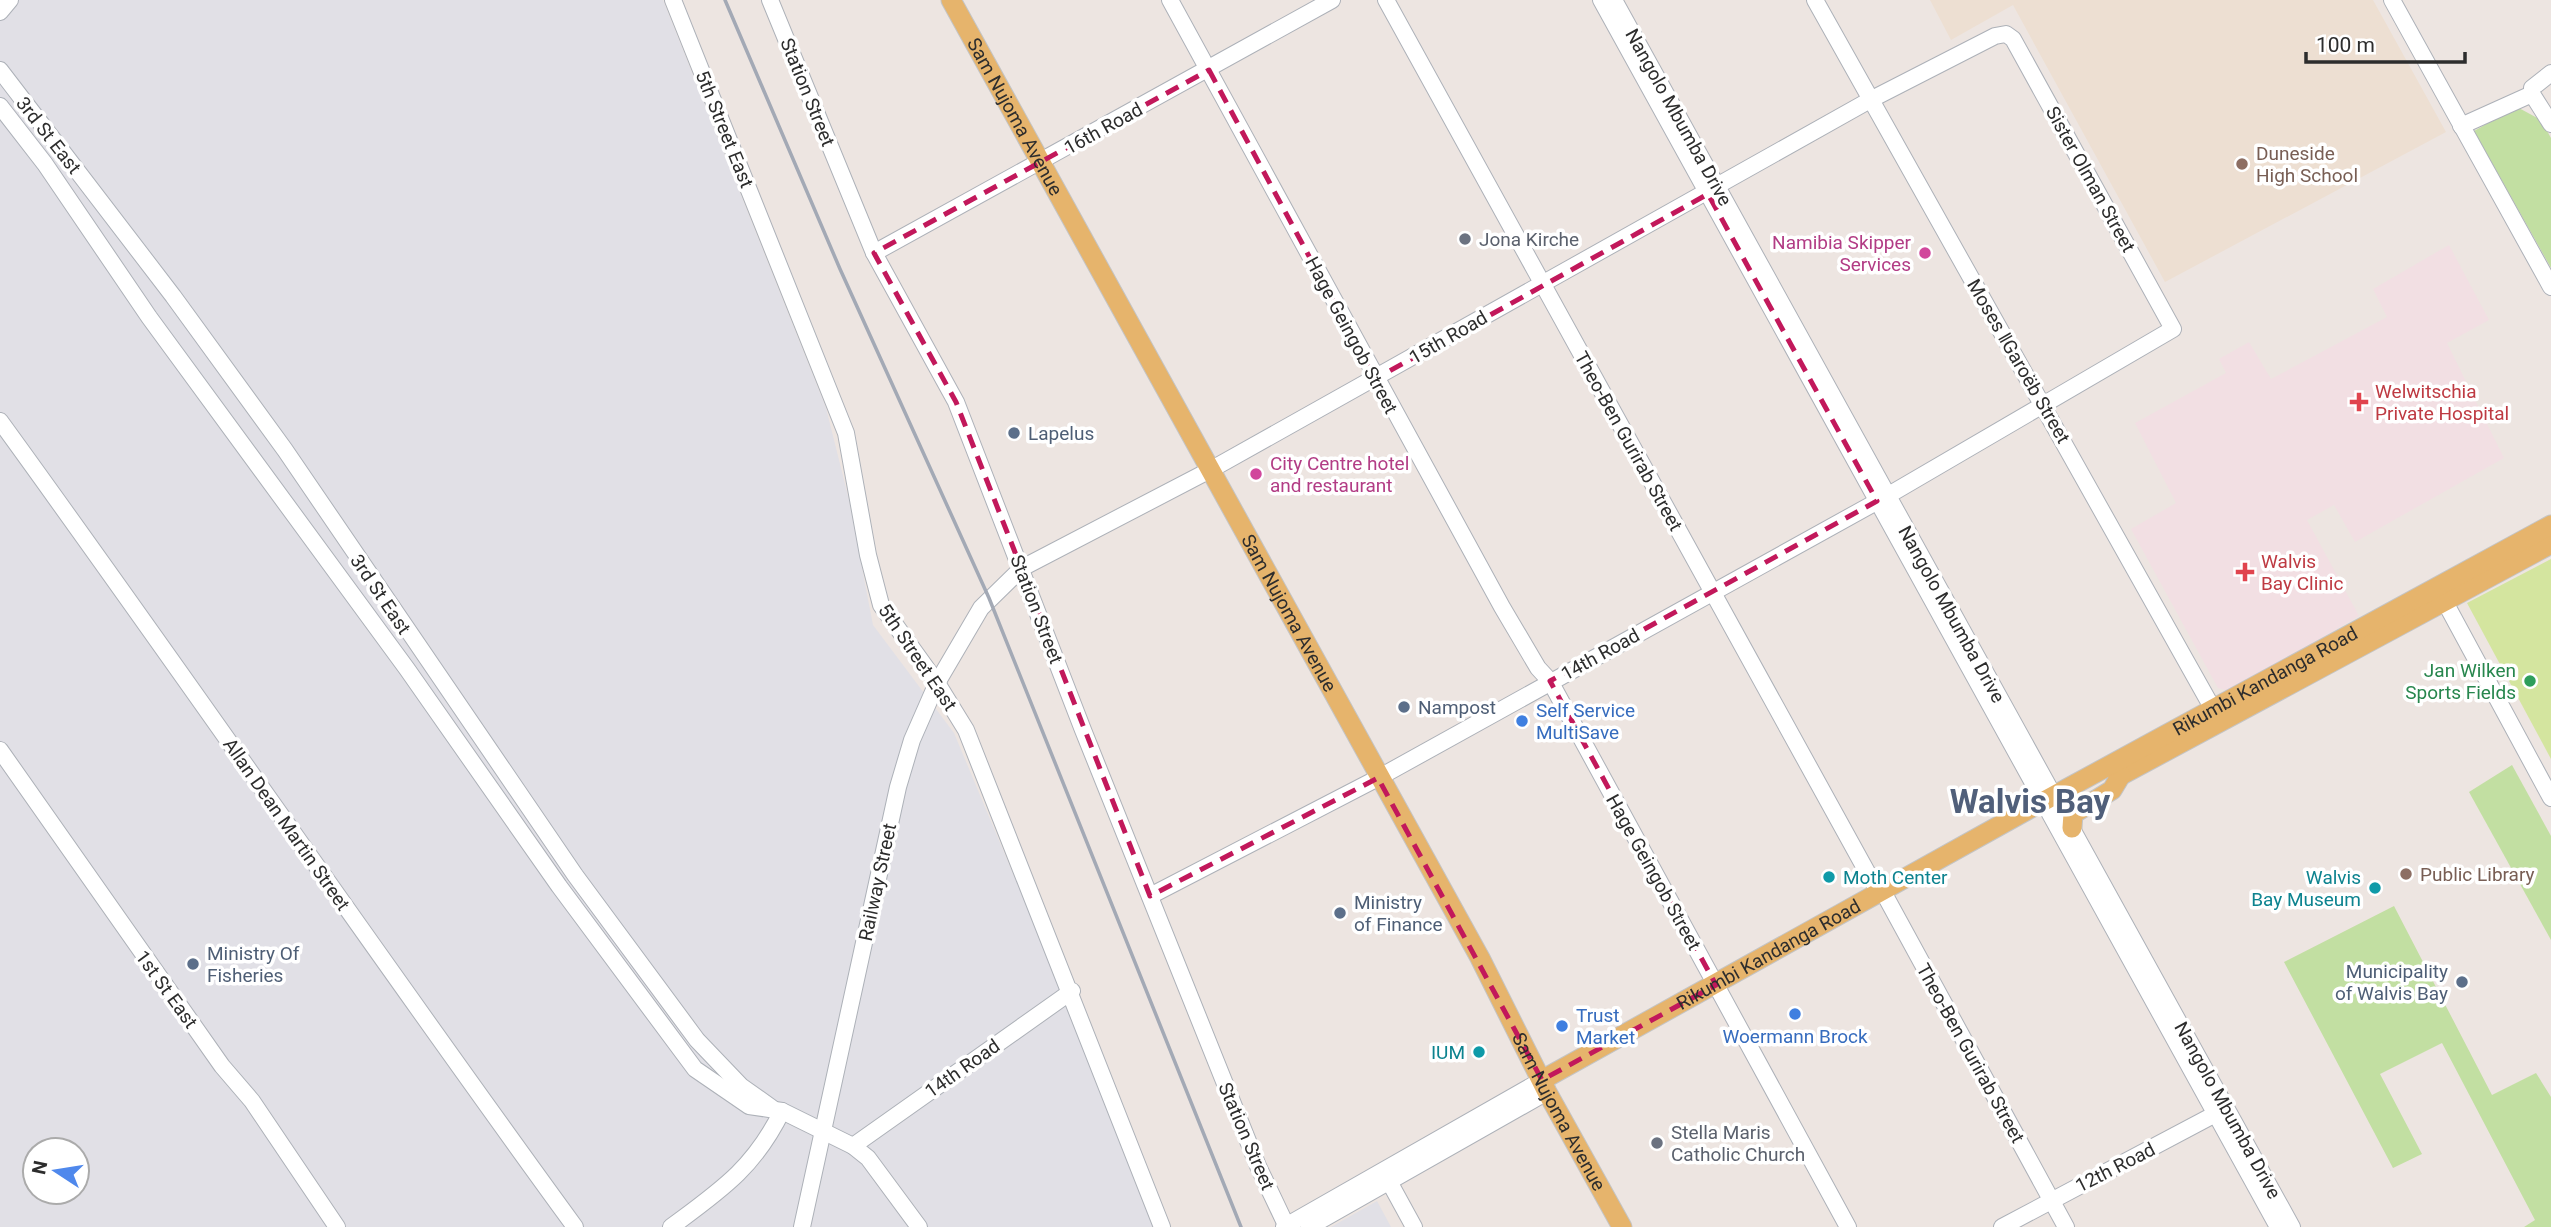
<svg xmlns="http://www.w3.org/2000/svg" width="2551" height="1227" viewBox="0 0 2551 1227" font-family="Roboto,sans-serif">
  <rect width="100%" height="100%" fill="#ede5e1"/>
  <g fill="#e1e0e6" fill-rule="evenodd">
    <path d="M19 0H663L826 408 849 500 873 625 954 733 1161 1227H0V10ZM35 1150H77V1192H35Z"/>
    <path d="M1377 1201 1391 1227H1331Z"/>
  </g>
  <path fill="#eddfd2" d="M1930 0H2373L2446 132 2165 282 2013 5 1951 40Z"/>
  <path fill="#f2dfe3" d="M2449 245 2489 320 2447 343 2504 458 2355 542 2334 505 2307 520 2359 616 2230 691 2218 688 2131 529 2176 503 2135 423 2226 373 2219 359 2249 342 2271 379 2387 317 2373 289Z"/>
  <g fill="#c2dfa2">
    <path d="M2517 107 2541 120 2551 138V268L2474 131Z"/>
    <path d="M2512 765 2551 836V940L2469 792Z"/>
    <path d="M2394 906 2492 1095 2536 1073 2551 1097V1227H2524L2535 1220 2442 1043 2380 1074 2422 1154 2393 1168 2284 962Z"/>
  </g>
  <path fill="#d4e59f" d="M2551 559V759L2467 603Z"/>
  <g fill="none" stroke-linecap="round" stroke-linejoin="round">
    <defs>
      <g id="minor">
        <path d="M673 0 846 433 868 555 881 605 937 683 966 730 1162 1227"/>
        <path d="M770 0 874 253 956 402 1083 730 1258 1166 1287 1227"/>
        <path d="M1170 0 1502 607 1538 668 1550 681 1848 1227"/>
        <path d="M1386 0 1872 881 1887 899 2066 1227"/>
        <path d="M1601 0 2278 1227"/>
        <path d="M1614 0 2292 1227"/>
        <path d="M1815 0 2218 718"/>
        <path d="M2392 0 2551 287"/>
        <path d="M0 12 10 0"/>
        <path d="M0 70 173 296 285 450 575 875 697 1040 741 1086 772 1108"/>
        <path d="M2551 73 2532 88V94L2551 124"/>
        <path d="M0 106 45 164 149 317 407 669 559 886 695 1069 749 1106 782 1111 853 1146 868 1158 919 1227"/>
        <path d="M2461 126 2532 94"/>
        <path d="M874 253 1332 0"/>
        <path d="M0 421C194 688 380 960 575 1227"/>
        <path d="M2439 591 2551 798"/>
        <path d="M0 750 222 1066 252 1101 337 1227"/>
        <path d="M853 1146 1072 991"/>
        <path d="M1385 1174 1414 1227"/>
        <path d="M671 1227C721 1190 754 1168 782 1111"/>
        <path d="M802 1227 898 787 912 740 937 683 981 608 1022 568 1212 469 1870 100 1995 36 2006 34 2013 39 2173 329 1887 496 1378 778 1150 896"/>
        <path d="M1284 1227 1542 1080"/>
        <path d="M1309 1227 1547 1092"/>
        <path d="M2002 1227 2223 1110"/>
      </g>
      <g id="major">
        <path id="s1" d="M951 0 1480 958 1547 1092 1622 1227"/>
        <path d="M2118 777 2551 544"/>
        <path d="M2072 828 2073 814 2112 790 2121 775"/>
        <path id="s2" d="M1542 1080 2022 813 2551 525"/>
      </g>
    </defs>
    <use href="#minor" stroke="#adb1b8" stroke-width="18"/>
    <use href="#major" stroke="#c4c4c4" stroke-width="21"/>
    <use href="#minor" stroke="#fff" stroke-width="16"/>
    <use href="#major" stroke="#e6b46c" stroke-width="19"/>
    <path stroke="#a3a9b5" stroke-width="3.5" d="M725 0 840 269 989 598 1241 1227"/>
  </g>
  <path fill="none" stroke="#c2185b" stroke-width="5" stroke-dasharray="14 9" stroke-linejoin="round" d="M1209 70 1375 379 1708 194 1877 501 1550 681 1716 985 1542 1080 1378 778 1150 896 956 402 874 253Z"/>
  <g fill="#8d6e63" stroke="#fff" stroke-width="2.5">
    <circle cx="2242" cy="164" r="7"/>
    <circle cx="2406" cy="874" r="7"/>
  </g>
  <g fill="#6b7280" stroke="#fff" stroke-width="2.5">
    <circle cx="1465" cy="239" r="7"/>
    <circle cx="1657" cy="1143" r="7"/>
  </g>
  <g fill="#d1479c" stroke="#fff" stroke-width="2.5">
    <circle cx="1925" cy="253" r="7"/>
    <circle cx="1256" cy="474" r="7"/>
  </g>
  <g fill="#e0444e" stroke="#fff" stroke-width="2.5">
    <path d="M2355.5 391.5h7v7h7v7h-7v7h-7v-7h-7v-7h7z"/>
    <path d="M2241.5 561.5h7v7h7v7h-7v7h-7v-7h-7v-7h7z"/>
  </g>
  <g fill="#5c6f8a" stroke="#fff" stroke-width="2.5">
    <circle cx="1014" cy="433" r="7"/>
    <circle cx="1404" cy="707" r="7"/>
    <circle cx="1340" cy="913" r="7"/>
    <circle cx="193" cy="964" r="7"/>
    <circle cx="2462" cy="982" r="7"/>
  </g>
  <circle fill="#2e9e5b" stroke="#fff" stroke-width="2.5" cx="2530" cy="681" r="7"/>
  <g fill="#3f7fe0" stroke="#fff" stroke-width="2.5">
    <circle cx="1522" cy="721" r="7"/>
    <circle cx="1795" cy="1014" r="7"/>
    <circle cx="1562" cy="1026" r="7"/>
  </g>
  <g fill="#0f9aa8" stroke="#fff" stroke-width="2.5">
    <circle cx="1829" cy="877" r="7"/>
    <circle cx="2375" cy="888" r="7"/>
    <circle cx="1479" cy="1052" r="7"/>
  </g>
  <g text-anchor="middle" stroke-width="7" stroke-linejoin="round" paint-order="stroke">
    <g font-size="19" fill="#2d2d2d" stroke="#fff">
      <text transform="translate(808 92) rotate(68)" y="7">Station Street</text>
      <text dy="7" stroke="none"><textPath href="#s1" startOffset="133">Sam Nujoma Avenue</textPath></text>
      <text transform="translate(1679 117) rotate(61)" y="7">Nangolo Mbumba Drive</text>
      <text transform="translate(1103 128) rotate(-29)" y="7">16th Road</text>
      <text transform="translate(725 129) rotate(68)" y="7">5th Street East</text>
      <text transform="translate(49 135) rotate(52)" y="7">3rd St East</text>
      <text transform="translate(2091 179) rotate(61)" y="7">Sister Olman Street</text>
      <text transform="translate(1352 335) rotate(62)" y="7">Hage Geingob Street</text>
      <text transform="translate(1448 337) rotate(-30)" y="7">15th Road</text>
      <text transform="translate(2019 361) rotate(60)" y="7">Moses ǁGaroëb Street</text>
      <text transform="translate(1629 441) rotate(61)" y="7">Theo-Ben Gurirab Street</text>
      <text transform="translate(381 594) rotate(56)" y="7">3rd St East</text>
      <text transform="translate(1037 609) rotate(69)" y="7">Station Street</text>
      <text dy="7" stroke="none"><textPath href="#s1" startOffset="700">Sam Nujoma Avenue</textPath></text>
      <text transform="translate(1952 614) rotate(61)" y="7">Nangolo Mbumba Drive</text>
      <text transform="translate(1600 654) rotate(-29)" y="7">14th Road</text>
      <text transform="translate(918 657) rotate(56)" y="7">5th Street East</text>
      <text dy="7" stroke="none"><textPath href="#s2" startOffset="826">Rikumbi Kandanga Road</textPath></text>
      <text transform="translate(287 824) rotate(55)" y="7">Allan Dean Martin Street</text>
      <text transform="translate(1654 872) rotate(61)" y="7">Hage Geingob Street</text>
      <text transform="translate(877 882) rotate(-78)" y="7">Railway Street</text>
      <text dy="7" stroke="none"><textPath href="#s2" startOffset="259">Rikumbi Kandanga Road</textPath></text>
      <text transform="translate(167 989) rotate(54)" y="7">1st St East</text>
      <text transform="translate(1971 1053) rotate(61)" y="7">Theo-Ben Gurirab Street</text>
      <text transform="translate(962 1068) rotate(-35)" y="7">14th Road</text>
      <text dy="7" stroke="none"><textPath href="#s1" startOffset="1267">Sam Nujoma Avenue</textPath></text>
      <text transform="translate(2228 1110) rotate(61)" y="7">Nangolo Mbumba Drive</text>
      <text transform="translate(1247 1136) rotate(67)" y="7">Station Street</text>
      <text transform="translate(2115 1167) rotate(-27)" y="7">12th Road</text>
    </g>
    <g font-size="19" fill="#785e54" stroke="#fff" text-anchor="start">
      <text x="2256" y="160">Duneside<tspan x="2256" dy="22">High School</tspan></text>
      <text x="2420" y="881">Public Library</text>
    </g>
    <g font-size="19" fill="#5b616d" stroke="#fff" text-anchor="start">
      <text x="1479" y="246">Jona Kirche</text>
      <text x="1671" y="1139">Stella Maris<tspan x="1671" dy="22">Catholic Church</tspan></text>
    </g>
    <g font-size="19" fill="#b23c85" stroke="#fff" text-anchor="end">
      <text x="1911" y="249">Namibia Skipper<tspan x="1911" dy="22">Services</tspan></text>
      <text x="1270" y="470" text-anchor="start">City Centre hotel<tspan x="1270" dy="22">and restaurant</tspan></text>
    </g>
    <g font-size="19" fill="#be3a42" stroke="#fff" text-anchor="start">
      <text x="2375" y="398">Welwitschia<tspan x="2375" dy="22">Private Hospital</tspan></text>
      <text x="2261" y="568">Walvis<tspan x="2261" dy="22">Bay Clinic</tspan></text>
    </g>
    <g font-size="19" fill="#4e5e75" stroke="#fff" text-anchor="start">
      <text x="1028" y="440">Lapelus</text>
      <text x="1418" y="714">Nampost</text>
      <text x="1354" y="909">Ministry<tspan x="1354" dy="22">of Finance</tspan></text>
      <text x="207" y="960">Ministry Of<tspan x="207" dy="22">Fisheries</tspan></text>
      <text x="2448" y="978" text-anchor="end">Municipality<tspan x="2448" dy="22">of Walvis Bay</tspan></text>
    </g>
    <g font-size="19" fill="#27864d" stroke="#fff" text-anchor="end">
      <text x="2516" y="677">Jan Wilken<tspan x="2516" dy="22">Sports Fields</tspan></text>
    </g>
    <g font-size="19" fill="#366cbe" stroke="#fff" text-anchor="start">
      <text x="1536" y="717">Self Service<tspan x="1536" dy="22">MultiSave</tspan></text>
      <text x="1576" y="1022">Trust<tspan x="1576" dy="22">Market</tspan></text>
      <text x="1795" y="1043" text-anchor="middle">Woermann Brock</text>
    </g>
    <g font-size="19" fill="#0d838f" stroke="#fff" text-anchor="end">
      <text x="1843" y="884" text-anchor="start">Moth Center</text>
      <text x="2361" y="884">Walvis<tspan x="2361" dy="22">Bay Museum</tspan></text>
      <text x="1465" y="1059">IUM</text>
    </g>
    <g font-size="33" font-weight="bold" fill="#505f7a" stroke="#fff">
      <text x="2030" y="813">Walvis Bay</text>
    </g>
  </g>
  <g transform="translate(56 1171) rotate(282)"><circle r="33" fill="#ffffff" stroke="#ababab" stroke-width="2"/>
  <path d="M0-5L12 26L0 18L-12 26Z" fill="#4f88ec"/>
  <text y="-10" font-size="19" font-weight="bold" text-anchor="middle" fill="#2d2d2d">N</text>
  </g>
  <path d="M2306 52v10h159v-10" fill="none" stroke="#2d2d2d" stroke-width="3.5"/>
  <text x="2316" y="52" font-size="21" fill="#2d2d2d" stroke="#ffffff" stroke-width="5" paint-order="stroke">100 m</text>
</svg>
